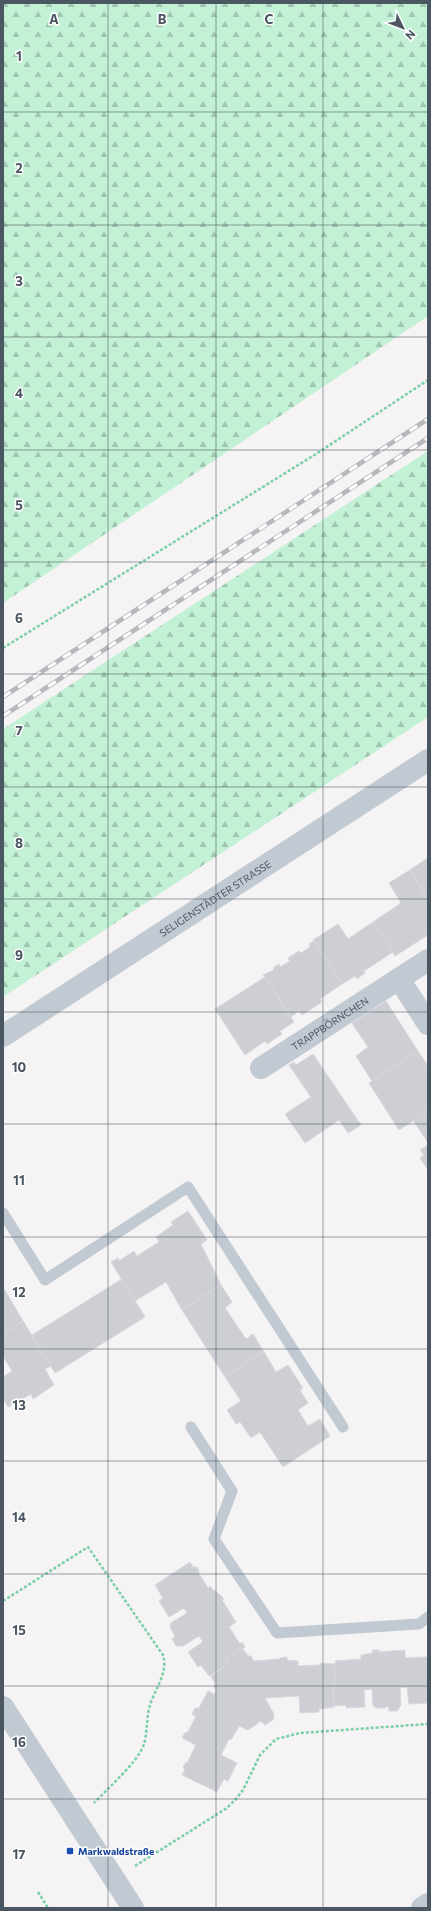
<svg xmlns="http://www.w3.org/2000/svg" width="431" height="1911" viewBox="0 0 431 1911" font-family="Commissioner,sans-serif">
  <defs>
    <pattern id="forest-firs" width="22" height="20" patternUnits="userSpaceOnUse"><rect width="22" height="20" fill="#c3f1d5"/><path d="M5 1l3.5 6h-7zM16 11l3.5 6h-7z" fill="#a0c6b0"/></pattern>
  </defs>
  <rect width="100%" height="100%" fill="#f5f3f3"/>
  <g fill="url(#forest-firs)">
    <path d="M3 3H428V316L3 603Z"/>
    <path d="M428 451V717L3 997V729Z"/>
  </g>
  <g fill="#cdcfd5" stroke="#d7d9de">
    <path d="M428 858V899L410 870Z"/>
    <path d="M410 870 428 899V935L395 956 373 922 401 903 389 883Z"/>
    <path d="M373 922 393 952 364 971 365 973 357 979 355 976 342 984 313 940 338 924 348 939Z"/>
    <path d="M314 941 342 984 320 999 322 1002 302 1015 299 1011 291 1017 263 975 274 970 273 968 279 964 280 967 290 961 288 958 299 951 301 953 310 947 309 944Z"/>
    <path d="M265 977 294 1022 280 1031 282 1034 267 1044 265 1041 245 1055 215 1009Z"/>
    <path d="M386 1001 418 1051 372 1081 356 1056 368 1047 352 1023Z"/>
    <path d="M418 1051 428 1066V1111L399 1130 369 1083Z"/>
    <path d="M313 1054 361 1125 348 1133 339 1120 305 1143 285 1114 311 1097 289 1065 294 1062 296 1065Z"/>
    <path d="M428 1111V1143L413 1120Z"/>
    <path d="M428 1145V1170L420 1158 424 1155 420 1150Z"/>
    <path d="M188 1211 207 1240 201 1244 221 1285 182 1310 166 1282 135 1301 111 1262 118 1258 119 1261 134 1251 137 1256 159 1242 156 1237 173 1225 171 1222Z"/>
    <path d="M122 1279 145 1317 55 1373 32 1335Z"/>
    <path d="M221 1285 232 1302 225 1308 246 1339 253 1334 264 1352 225 1377 182 1310Z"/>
    <path d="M3 1287 23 1321 3 1334Z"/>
    <path d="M23 1321 51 1366 45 1369 54 1385 33 1399 31 1394 8 1407 3 1398V1377L12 1371 3 1356V1334Z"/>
    <path d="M264 1352 276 1372 288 1365 303 1388 300 1390 308 1403 298 1410 308 1426 320 1419 330 1436 283 1467 260 1432 251 1438 240 1422 236 1424 227 1410 241 1401 225 1377Z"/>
    <path d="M190 1562 193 1567H197L199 1571 198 1572 208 1588 210 1586 214 1591 215 1590 224 1599 222 1600 236 1622 229 1627 240 1644 242 1642 245 1647 225 1659 228 1664 209 1676 201 1665 198 1667 188 1652 203 1642 199 1636 183 1646H176L172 1639 175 1636 170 1627 171 1623 187 1613 184 1608 169 1617 159 1601 163 1598 155 1585Z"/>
    <path d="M242 1648 248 1656H251L254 1661 280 1659V1658L287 1657V1660L298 1661V1666L320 1665V1663L334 1664 335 1682 333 1684 334 1707 319 1709V1712L300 1713 299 1696 265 1698 274 1714 273 1720 265 1725 261 1721 248 1730 239 1726 231 1740 229 1739 221 1755 237 1763 228 1781 224 1779 217 1792 182 1775 185 1770 183 1767 186 1762 187 1763 196 1745 182 1738 185 1733 188 1732 196 1716 192 1714 195 1708H199L208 1691 214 1694 216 1690 214 1687 215 1683 211 1676 228 1664 225 1659Z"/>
    <path d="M372 1650H379V1652L405 1650V1658L427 1657 428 1655 427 1703 409 1704 407 1687 400 1688 401 1705 397 1711H389L388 1706 385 1708H376L373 1706 372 1689 364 1690 365 1707 346 1708V1705L334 1706 333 1684 335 1682 334 1664 336 1663 335 1661 361 1659V1655L373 1653Z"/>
  </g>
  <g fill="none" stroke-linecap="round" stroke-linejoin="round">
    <g stroke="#7ad0a6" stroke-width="2.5" stroke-dasharray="3 2" stroke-linecap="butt">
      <path d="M3 648 316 454 428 380"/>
      <path d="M3 1601 88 1547 163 1655C168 1672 157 1686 151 1702 146 1715 148 1730 144 1744 139 1761 107 1789 94 1803"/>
      <path d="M135 1866 227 1808 236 1799 243 1790 260 1755 276 1739 300 1733 428 1724"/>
      <path d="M38 1892 48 1908"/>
    </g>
    <g stroke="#c1cad2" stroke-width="11">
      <path d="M3 1213 45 1280 188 1187 343 1427"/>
      <path d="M191 1427 232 1491 214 1539 277 1633 419 1624 428 1617"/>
    </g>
    <g stroke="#c1cad2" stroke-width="22">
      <path d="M399 979 428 1024"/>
      <path id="s1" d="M261 1068 428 960"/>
      <path d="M3 1707 133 1908"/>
      <path d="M422 1908 428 1904"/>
    </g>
    <path stroke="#c1cad2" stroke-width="22" id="s2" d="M3 1036 428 760"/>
    <defs>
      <g id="rail">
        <path d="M3 697 428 419"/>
        <path d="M3 716 428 438"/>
      </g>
    </defs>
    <use href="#rail" stroke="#b5b8bd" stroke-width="4.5"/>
    <use href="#rail" stroke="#fff" stroke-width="3" stroke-dasharray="9" stroke-linecap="butt"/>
  </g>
  <path fill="none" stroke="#4a5661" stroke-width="1" stroke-opacity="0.55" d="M108 3V1908M216 3V1908M323 3V1908M3 112H428M3 225H428M3 337H428M3 450H428M3 562H428M3 674H428M3 787H428M3 899H428M3 1012H428M3 1124H428M3 1237H428M3 1349H428M3 1461H428M3 1574H428M3 1686H428M3 1799H428"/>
  <rect fill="#1a4fb4" stroke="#fff" stroke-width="1.5" x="66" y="1847" width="8" height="8" rx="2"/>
  <g text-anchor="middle" stroke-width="3" stroke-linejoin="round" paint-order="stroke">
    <g font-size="10" fill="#4a5661" stroke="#fff">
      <text dy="4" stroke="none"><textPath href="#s2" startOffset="253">SELIGENSTÄDTER STRASSE</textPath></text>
      <text dy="4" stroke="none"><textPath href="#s1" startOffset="82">TRAPPBÖRNCHEN</textPath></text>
    </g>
    <g font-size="10" font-weight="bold" fill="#164399" stroke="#fff" text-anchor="start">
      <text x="78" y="1855">Markwaldstraße</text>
    </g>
  </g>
  <g font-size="13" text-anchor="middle" font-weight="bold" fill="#4a5661" stroke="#fff" stroke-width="3" stroke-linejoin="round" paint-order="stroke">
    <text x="54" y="24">A</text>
    <text x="162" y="24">B</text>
    <text x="269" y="24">C</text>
    <text x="19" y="61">1</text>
    <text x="19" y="173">2</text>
    <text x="19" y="286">3</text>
    <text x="19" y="398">4</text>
    <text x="19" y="510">5</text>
    <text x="19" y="623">6</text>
    <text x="19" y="735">7</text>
    <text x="19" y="848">8</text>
    <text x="19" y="960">9</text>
    <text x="19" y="1072">10</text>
    <text x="19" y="1185">11</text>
    <text x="19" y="1297">12</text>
    <text x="19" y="1410">13</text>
    <text x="19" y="1522">14</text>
    <text x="19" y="1635">15</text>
    <text x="19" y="1747">16</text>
    <text x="19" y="1859">17</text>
  </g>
  <rect width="431" height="1911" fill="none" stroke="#4a5661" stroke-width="8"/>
  <g transform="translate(403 28) rotate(133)" stroke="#ffffff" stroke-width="3" paint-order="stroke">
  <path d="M0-3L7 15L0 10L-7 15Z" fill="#4a5661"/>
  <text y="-6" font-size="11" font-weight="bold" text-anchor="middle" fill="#4a5661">N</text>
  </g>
</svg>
